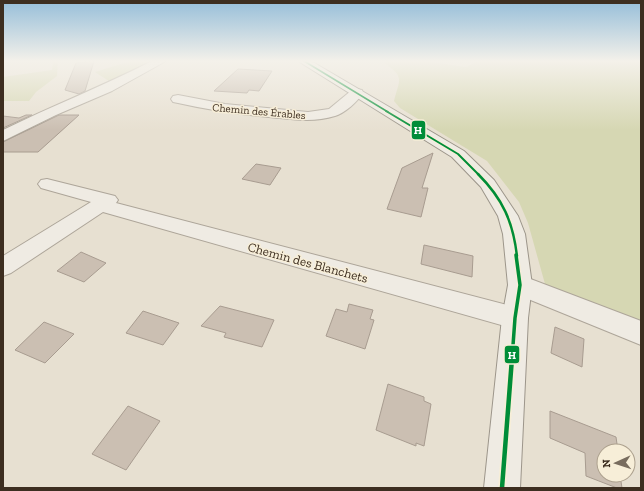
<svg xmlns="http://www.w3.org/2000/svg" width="644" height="491" viewBox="0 0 644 491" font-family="'Zilla Slab',serif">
  <rect width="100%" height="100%" fill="#e7e0d1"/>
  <g fill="#d6d7b3">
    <path d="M53 61H58L57 76 36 92 29 101H3V77L52 70Z"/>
    <path d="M130 61H154L112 83 95 72Z"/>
    <path d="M384 61H424L466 67 478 61H641V326L551 290 545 284 528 223 519 202 487 161 400 108 394 101C400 77 405 78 383 62Z"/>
  </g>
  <g fill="#cbbfb2" stroke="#a89c90">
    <path d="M94 61 85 91 79 94 65 90 76 63Z"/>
    <path d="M238 69 272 71 259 91 249 90 247 93 214 91Z"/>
    <path d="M26 115H32L3 128V116L19 118Z"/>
    <path d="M59 115H79L38 152H3V142Z"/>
    <path d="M433 153 422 188H428L421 217 387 209 402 168Z"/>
    <path d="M256 164 281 168 270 185 242 179Z"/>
    <path d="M424 245 473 256 472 277 421 264Z"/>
    <path d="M81 252 106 263 84 282 57 271Z"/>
    <path d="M349 304 373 310 370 319 374 320 365 349 326 336 336 309 347 312Z"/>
    <path d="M220 306 274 320 262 347 224 337 226 333 201 326Z"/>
    <path d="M143 311 179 323 163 345 126 333Z"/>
    <path d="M44 322 74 334 45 363 15 350Z"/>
    <path d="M555 327 584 339 582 367 551 353Z"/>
    <path d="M388 384 424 397V401L431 404 424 446 416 443V446L376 430Z"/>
    <path d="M128 406 160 421 126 470 92 454Z"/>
    <path d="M550 411 616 437 618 451H604V475H620L622 488H617L586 476 585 453 550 438Z"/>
  </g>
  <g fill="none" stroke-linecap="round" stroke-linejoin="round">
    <defs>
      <g id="street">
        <path d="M152 61H166L112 91 56 115 3 141V130C52 106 103 86 152 61Z"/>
        <path d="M357 89 362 90 363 93C358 101 345 113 335 116 313 123 291 119 269 117 238 114 208 110 178 103L173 102 171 99 173 96 178 95 225 104 308 112 329 109 352 90Z"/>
        <path d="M47 179 115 196 118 200 116 203 515 307 524 310 528 318 524 326 515 329 103 212 11 273 3 276V256L91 202 41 188 38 184 41 180Z"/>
        <path d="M520 275 641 321V345L511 292 508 285 511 278Z"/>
      </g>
      <path id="secondary" d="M298 61H311L464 151 494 180 518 216 525 234 532 285 528 318 520 488H484L502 318 508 285 503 234 498 216 481 187 452 157Z"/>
    </defs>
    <use href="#street" stroke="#ada599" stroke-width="2"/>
    <use href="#secondary" stroke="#9c958a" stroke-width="2"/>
    <use href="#street" fill="#efebe3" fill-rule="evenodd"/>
    <use href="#secondary" fill="#efebe3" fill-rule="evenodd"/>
    <defs>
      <path id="bus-1-far4" d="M304 61 388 112"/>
      <path id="bus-1-far3" d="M386 111 458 154 479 175"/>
      <path id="bus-1-far2" d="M478 174C503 199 513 222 517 256"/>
      <path id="bus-1-far1" d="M512 359 515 318 520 285 516 255"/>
      <path id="bus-1" d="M502 488 512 358"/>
    </defs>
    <use href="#bus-1-far4" stroke="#f7eed8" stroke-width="3"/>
    <use href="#bus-1-far3" stroke="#f7eed8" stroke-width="4"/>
    <use href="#bus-1-far2" stroke="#f7eed8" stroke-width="5"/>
    <use href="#bus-1-far1" stroke="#f7eed8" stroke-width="6"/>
    <use href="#bus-1" stroke="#f7eed8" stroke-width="8"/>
    <use href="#bus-1-far4" stroke="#008d38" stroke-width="1.5"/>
    <use href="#bus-1-far3" stroke="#008d38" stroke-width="2"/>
    <use href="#bus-1-far2" stroke="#008d38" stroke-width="2.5"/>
    <use href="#bus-1-far1" stroke="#008d38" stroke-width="3.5"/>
    <use href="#bus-1" stroke="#008d38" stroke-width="4.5"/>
  </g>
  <linearGradient id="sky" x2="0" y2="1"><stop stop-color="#96bed9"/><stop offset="0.47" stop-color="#f4f1ea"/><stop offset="1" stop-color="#f4f1ea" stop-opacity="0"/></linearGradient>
  <rect width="644" height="130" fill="url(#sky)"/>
  <g text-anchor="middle" stroke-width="3" stroke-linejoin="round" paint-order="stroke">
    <g font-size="11" fill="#3d2e20" stroke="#f7eed8">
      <text transform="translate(259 111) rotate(5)" y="4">Chemin des Érables</text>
    </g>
    <g font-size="13" fill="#3d2e20" stroke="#f7eed8">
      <text transform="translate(308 262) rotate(15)" y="5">Chemin des Blanchets</text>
    </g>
  </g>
  <g stroke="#f7eed8" stroke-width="1.5">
    <rect x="411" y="120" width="15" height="20" rx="4" fill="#008d38"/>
    <rect x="504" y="345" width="16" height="19" rx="4" fill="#008d38"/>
  </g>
  <g font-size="11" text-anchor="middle" font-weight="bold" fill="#fff">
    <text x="418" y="134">H</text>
    <text x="512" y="359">H</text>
  </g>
  <rect width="644" height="491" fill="none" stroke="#3d2e20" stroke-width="8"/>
  <g transform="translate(616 463) rotate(267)"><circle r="19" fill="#f7eed8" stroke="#ada18e"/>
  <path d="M0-3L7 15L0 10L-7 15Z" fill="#786c5e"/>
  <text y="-6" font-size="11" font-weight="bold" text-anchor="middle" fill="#3d2e20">N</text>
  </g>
</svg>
